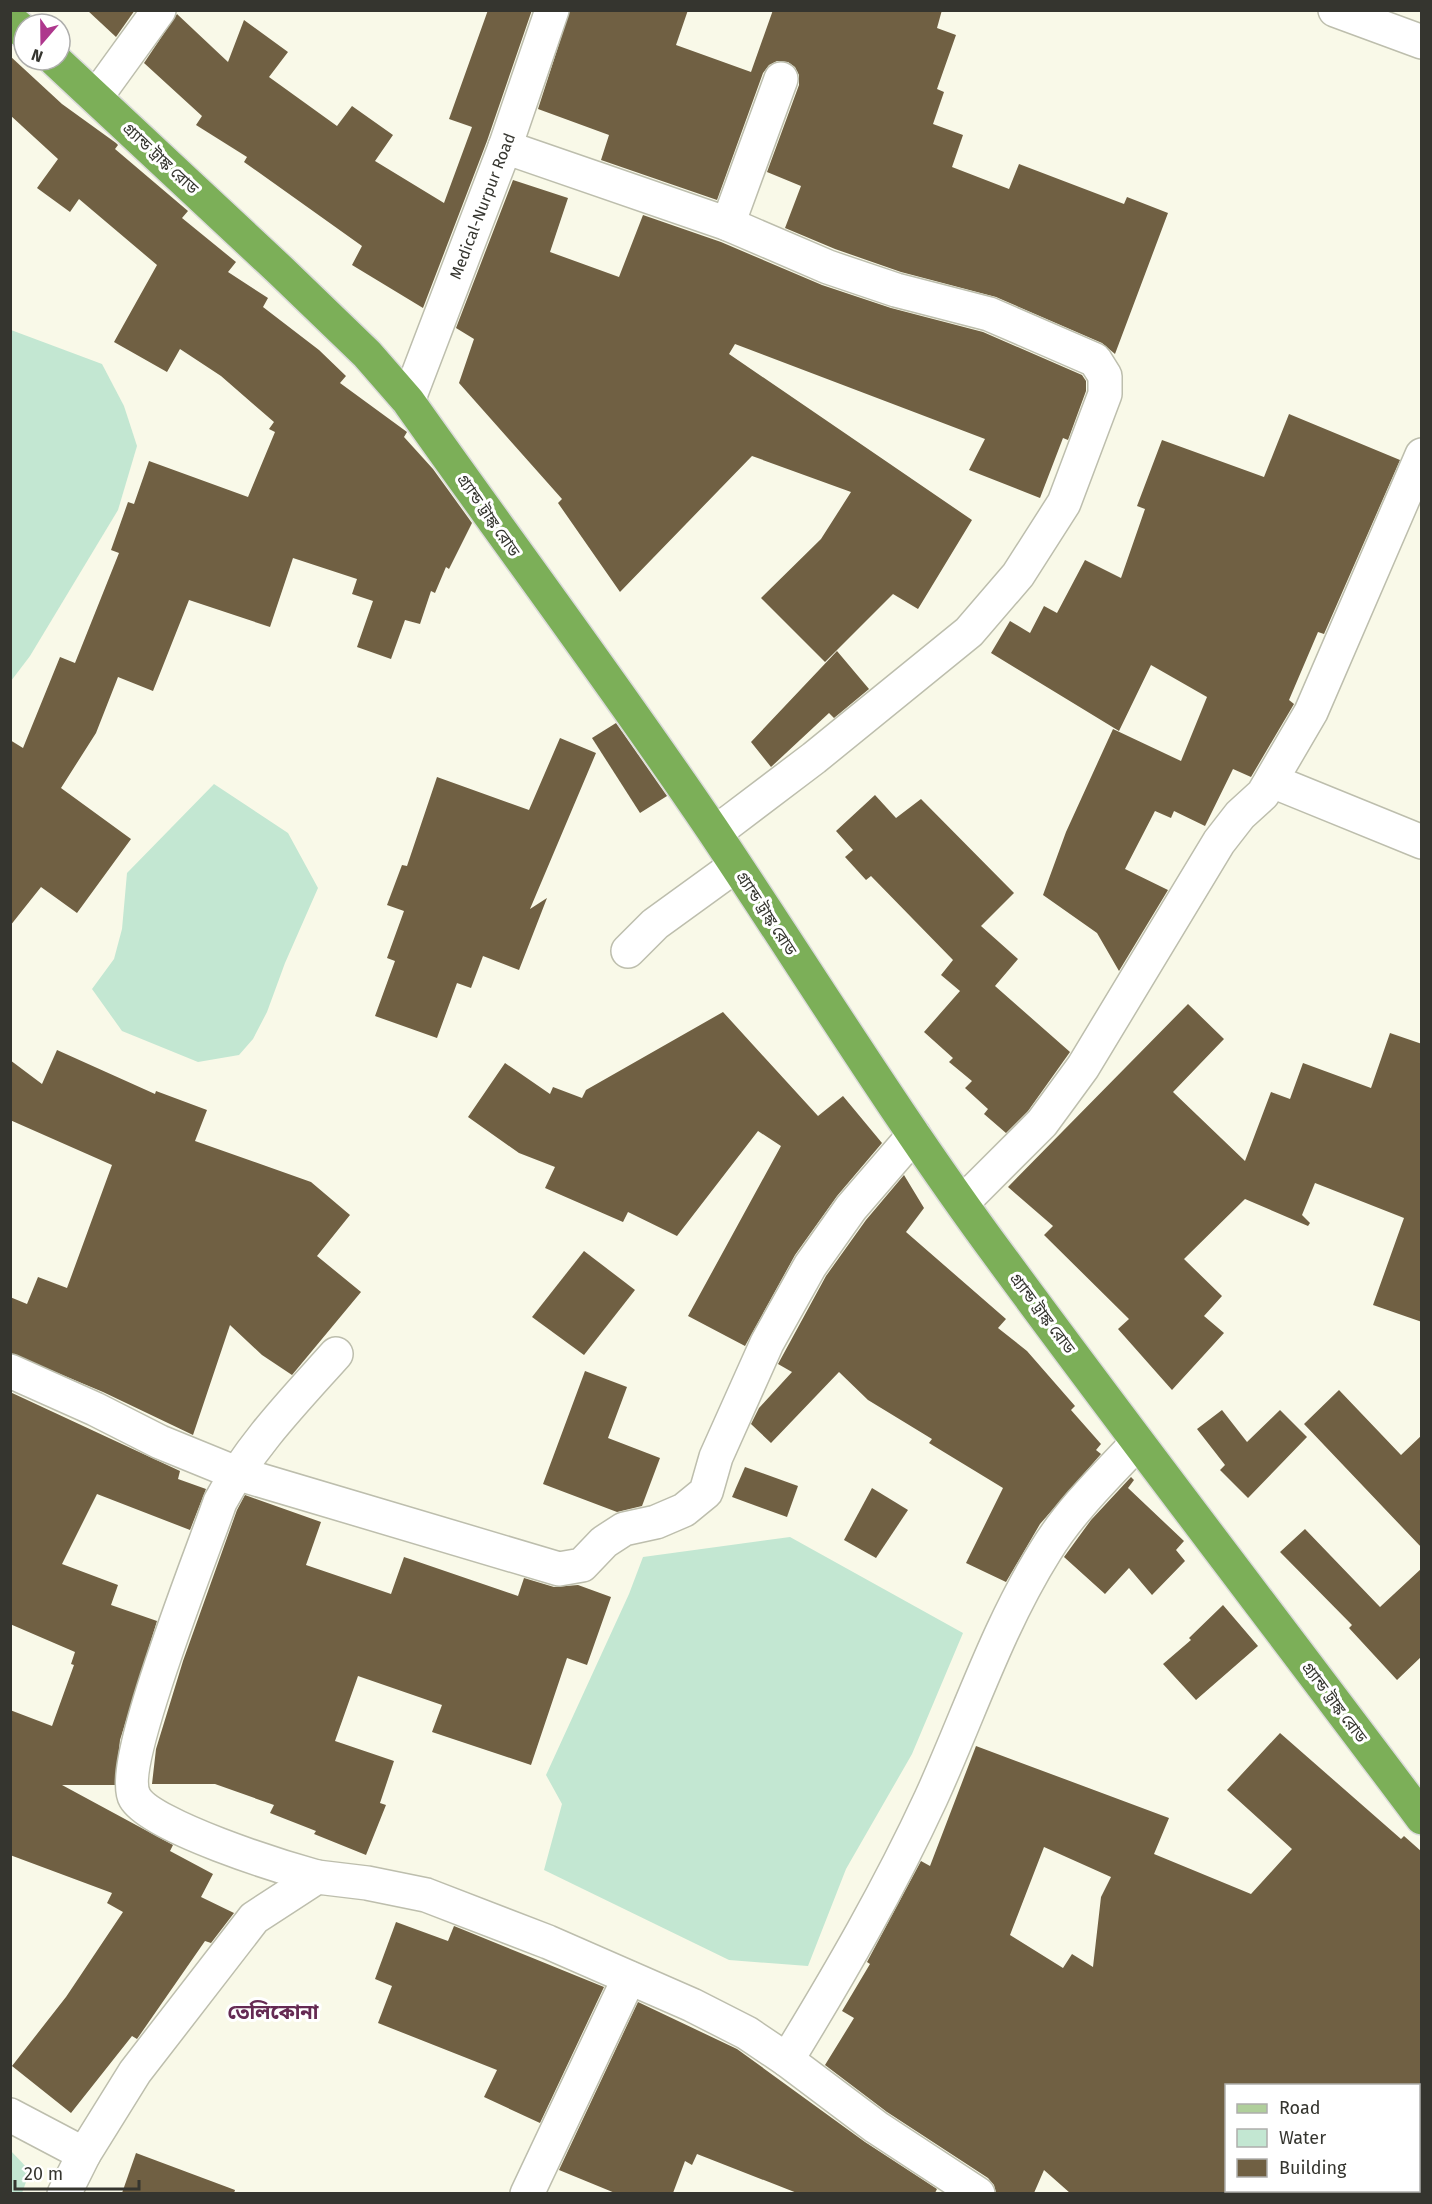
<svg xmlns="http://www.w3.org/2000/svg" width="1432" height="2204" viewBox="0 0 1432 2204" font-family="'Fira Sans','Noto Sans Bengali',sans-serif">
  <rect width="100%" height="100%" fill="#f9f9e8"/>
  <g fill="#c3e7d2">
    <path d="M11 330 102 364 124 406 137 446 118 510 30 656 11 681Z"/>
    <path d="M214 784 288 833 318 888 285 963 267 1012 253 1039 239 1055 198 1062 122 1031 92 989 114 959 122 929 127 873Z"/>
    <path d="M790 1537 963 1633 912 1754 846 1869 808 1966 729 1960 544 1870 562 1804 546 1775 629 1594 643 1557Z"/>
    <path d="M10 2150 30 2171 22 2193H11Z"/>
  </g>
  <g fill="#706043" fill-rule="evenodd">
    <path d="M87 10H135L116 37Z"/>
    <path d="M488 10H532L487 141 423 308 352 265 362 246 244 162 247 157 196 125 202 116 144 63 177 14 228 62 244 20 288 52 269 77 337 126 352 106 393 135 375 161 444 203 472 127 449 119Z"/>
    <path d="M570 10H688L676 45 751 72 773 10H942L937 28 956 35 937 89 944 92 933 124 963 135 952 167 1009 189 1019 164 1124 204 1127 197 1168 213 1115 354 1102 343 996 297 901 272 835 249 785 228 801 186 767 172 799 85V75L795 67 788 62 777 61 769 65 763 73 717 200 601 160 609 135 538 109Z"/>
    <path d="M10 56 62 104 116 143 118 145 115 149 188 211 182 218 236 262 228 272 268 298 263 307 319 350 346 376 340 383 407 432 404 437 433 469 472 523 449 569 446 567 435 593 431 591 420 624 405 620 391 659 357 647 373 601 352 594 357 579 293 558 270 627 189 600 153 691 118 677 96 733 61 788 131 839 77 913 41 887 10 926V740L23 748 60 657 75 663 119 553 111 550 128 502 134 504 149 461 248 497 275 432 269 429 274 422 221 376 180 349 167 372 114 342 157 265 79 199 70 212 37 188 58 159 10 115Z"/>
    <path d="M513 180 568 198 550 252 619 277 643 215 721 242 822 285 891 308 983 332 1082 375 1086 381V391L1068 440 1063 438 1040 498 969 470 985 439 735 344 729 354 972 520 918 609 893 594 825 662 761 598 821 539 851 492 752 456 620 592 558 503 562 499 459 383 474 339 456 328Z"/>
    <path d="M1289 414 1400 460 1324 634 1318 632 1289 700 1294 704 1251 777 1233 769 1205 826 1174 811 1171 818 1155 811 1125 869 1168 890 1119 971 1097 933 1043 895 1066 832 1113 729 1181 761 1207 697 1151 665 1119 731 991 653 1010 621 1030 633 1044 606 1057 613 1085 560 1121 578 1145 509 1137 506 1162 440 1264 477Z"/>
    <path d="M837 651 869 689 834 718 829 713 771 767 751 742Z"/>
    <path d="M616 723 667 796 640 813 592 738Z"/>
    <path d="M560 738 596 753 530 909 547 898 519 970 483 956 471 988 457 983 437 1038 375 1016 395 961 387 958 404 911 387 905 402 865 407 866 437 777 529 810Z"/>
    <path d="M875 795 896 818 921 799 1014 893 981 926 1018 959 995 986 1070 1052 1028 1111 1006 1133 984 1114 988 1109 965 1088 972 1081 949 1062 953 1058 924 1032 960 991 941 975 953 960 871 876 866 880 845 857 853 850 836 831Z"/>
    <path d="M1188 1004 1224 1039 1173 1092 1245 1161 1271 1092 1290 1099 1303 1063 1371 1088 1390 1033 1422 1044V1322L1373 1305 1404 1218 1315 1183 1302 1215 1310 1223 1308 1226 1245 1199 1184 1259 1222 1296 1204 1316 1224 1333 1172 1390 1118 1329 1129 1319 1044 1235 1053 1226 1008 1187Z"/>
    <path d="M723 1012 818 1116 843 1096 882 1143 837 1196 795 1255 745 1346 688 1316 781 1146 758 1131 677 1236 628 1212 623 1222 545 1188 555 1167 519 1153 468 1117 505 1063 550 1094 553 1087 582 1098 586 1090Z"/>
    <path d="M57 1050 155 1094 156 1091 207 1110 195 1141 311 1182 350 1215 317 1256 361 1292 292 1375 262 1355 230 1325 193 1435 103 1392 10 1353V1297L27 1304 38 1277 67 1288 112 1165 10 1120V1060L42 1084Z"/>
    <path d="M904 1175 924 1208 906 1232 1006 1319 998 1328 1027 1351 1075 1406 1071 1410 1101 1444 1096 1450 1101 1454 1040 1524 1006 1582 966 1563 1003 1488 929 1443 932 1439 868 1400 839 1372 771 1443 751 1424 759 1408 792 1372 778 1364 826 1276 866 1220Z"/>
    <path d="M584 1251 635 1290 584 1355 532 1317Z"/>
    <path d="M585 1371 627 1387 608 1438 660 1458 642 1506 617 1512 543 1484Z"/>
    <path d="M1339 1390 1401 1455 1422 1435V1548L1304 1424Z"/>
    <path d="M10 1392 180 1471 178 1479 206 1489 190 1530 97 1494 62 1564 118 1585 111 1605 157 1621 120 1740 115 1785H62L173 1845 170 1851 213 1874 201 1897 234 1913 211 1943 205 1941 137 2039 132 2036 71 2113 12 2066 66 1997 123 1912 107 1903 112 1893 10 1855V1710L52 1726 74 1665 71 1664 75 1652 10 1624Z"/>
    <path d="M1222 1410 1247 1442 1280 1410 1307 1437 1248 1498 1220 1470 1225 1465 1197 1429Z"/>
    <path d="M745 1467 798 1486 787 1517 732 1497Z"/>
    <path d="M1131 1477 1134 1480 1128 1488 1184 1541 1176 1550 1185 1561 1152 1595 1129 1568 1105 1594 1064 1557 1091 1520Z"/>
    <path d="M872 1488 908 1510 876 1558 844 1540Z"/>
    <path d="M245 1495 321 1522 306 1565 391 1594 404 1557 518 1596 524 1578 554 1587 578 1585 611 1597 587 1665 567 1658 531 1765 432 1732 442 1705 358 1676 335 1741 394 1761 380 1803 386 1805 366 1855 314 1834 316 1831 270 1813 274 1805 215 1784H152L156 1749 183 1661 237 1510Z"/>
    <path d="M1305 1529 1380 1607 1422 1568V1656L1397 1680 1349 1628 1352 1625 1280 1552Z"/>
    <path d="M1223 1605 1258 1646 1196 1700 1163 1664 1191 1640 1189 1638Z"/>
    <path d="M1280 1733 1401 1839 1404 1836 1422 1852V2085H1227V2193H1070L1044 2170 1034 2193H996L994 2185 988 2178 887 2112 825 2065 854 2018 842 2011 870 1964 867 1962 921 1861 930 1866 976 1746 1169 1818 1154 1854 1251 1894 1292 1849 1227 1790ZM1044 1847 1111 1877 1101 1897 1093 1967 1072 1954 1063 1968 1010 1935Z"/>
    <path d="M396 1922 448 1941 454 1926 604 1987 540 2123 484 2097 497 2070 378 2023 392 1986 375 1979Z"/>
    <path d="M638 2002 737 2049 865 2142 937 2189 935 2193H797L697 2154 692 2165 685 2161 673 2193H615L559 2170Z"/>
    <path d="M136 2153 235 2190 234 2193H122Z"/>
  </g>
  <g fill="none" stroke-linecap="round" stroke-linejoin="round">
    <defs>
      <g id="minor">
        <path d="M1335 10 1422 42"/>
        <path d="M96 97 159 10"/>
        <path d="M505 147 728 224 828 267 896 290 989 314 1095 360 1105 376V394L1064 503 1018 575 969 632 814 758 715 833"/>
        <path d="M728 224 781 79"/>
        <path d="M408 401 505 147 552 10"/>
        <path d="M1272 781 1422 842"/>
        <path d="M628 951 655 924 735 866"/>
        <path d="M962 1203 1042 1123 1083 1067 1219 842 1240 815 1263 794 1311 712 1422 455"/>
        <path d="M10 1371 95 1409 160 1442 236 1473 559 1569 582 1565 604 1542 624 1529 656 1522 684 1510 706 1492 716 1457 767 1343 810 1266 851 1208 914 1135"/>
        <path d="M317 1877C281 1867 152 1827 135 1798 116 1766 205 1547 220 1502 250 1446 294 1401 336 1354"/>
        <path d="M787 2060 876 2127 978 2194"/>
        <path d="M10 2115 84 2154 64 2194"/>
        <path d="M84 2154 135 2072 254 1918 317 1877 367 1883 426 1895 548 1942 692 2005 747 2033 787 2060C839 1975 889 1889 931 1798 969 1715 997 1628 1046 1550 1070 1511 1105 1477 1137 1443"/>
        <path d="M527 2194 629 1978"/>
      </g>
      <g id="major">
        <path d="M1418 2164 1422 2160"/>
        <path d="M1394 2194 1396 2190"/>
      </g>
      <g id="highway">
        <path d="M10 20 24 32"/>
        <path d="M55 60 281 271 367 354 408 401C509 544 614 684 712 829 808 972 898 1119 1001 1258 1139 1446 1282 1631 1422 1818"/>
      </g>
    </defs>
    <use href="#minor" stroke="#bdbead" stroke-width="36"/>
    <use href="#major" stroke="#dbdbda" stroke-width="36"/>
    <use href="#highway" stroke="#dbdbda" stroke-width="36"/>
    <use href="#minor" stroke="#fff" stroke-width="33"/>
    <use href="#major" stroke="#b0cf9b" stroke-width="33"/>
    <use href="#highway" stroke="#7caf58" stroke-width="33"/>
  </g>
  <g text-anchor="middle" stroke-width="6" stroke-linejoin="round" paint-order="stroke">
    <g font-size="16" fill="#35352f" stroke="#fff">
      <text transform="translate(161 158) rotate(43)" y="6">গ্র্যান্ড ট্রাঙ্ক রোড</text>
      <text transform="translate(482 206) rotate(-69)" y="6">Medical-Nurpur Road</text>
      <text transform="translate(489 515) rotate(55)" y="6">গ্র্যান্ড ট্রাঙ্ক রোড</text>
      <text transform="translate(767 913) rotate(57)" y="6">গ্র্যান্ড ট্রাঙ্ক রোড</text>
      <text transform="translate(1043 1313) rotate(53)" y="6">গ্র্যান্ড ট্রাঙ্ক রোড</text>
      <text transform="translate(1335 1702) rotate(53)" y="6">গ্র্যান্ড ট্রাঙ্ক রোড</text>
    </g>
    <g font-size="20" font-weight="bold" fill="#652a53" stroke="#fff">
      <text x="273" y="2019">তেলিকোনা</text>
    </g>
  </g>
  <rect width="1432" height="2204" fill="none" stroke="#35352f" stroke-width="24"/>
  <rect x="1225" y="2084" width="195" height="108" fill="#ffffff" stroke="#aeaeac" stroke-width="1.5"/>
  <rect x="1237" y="2104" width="30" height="9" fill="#b0cf9b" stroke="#aeaeac" stroke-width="1.5"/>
  <text x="1279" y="2114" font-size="18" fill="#35352f">Road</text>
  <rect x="1237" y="2129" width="30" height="18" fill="#c3e7d2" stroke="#aeaeac" stroke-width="1.5"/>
  <text x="1279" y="2144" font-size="18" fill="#35352f">Water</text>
  <rect x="1237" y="2159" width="30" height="18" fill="#706043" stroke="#aeaeac" stroke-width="1.5"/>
  <text x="1279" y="2174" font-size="18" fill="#35352f">Building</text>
  <g transform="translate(42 42) rotate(200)"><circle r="28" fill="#ffffff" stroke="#aeaeac" stroke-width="1.5"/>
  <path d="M0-4.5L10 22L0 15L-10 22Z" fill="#ae378d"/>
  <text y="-9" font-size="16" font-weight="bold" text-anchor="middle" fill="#35352f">N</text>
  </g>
  <path d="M15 2180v9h124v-9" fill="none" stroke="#35352f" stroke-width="3"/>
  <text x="24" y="2180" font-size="18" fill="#35352f" stroke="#ffffff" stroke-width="4.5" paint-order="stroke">20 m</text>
</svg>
